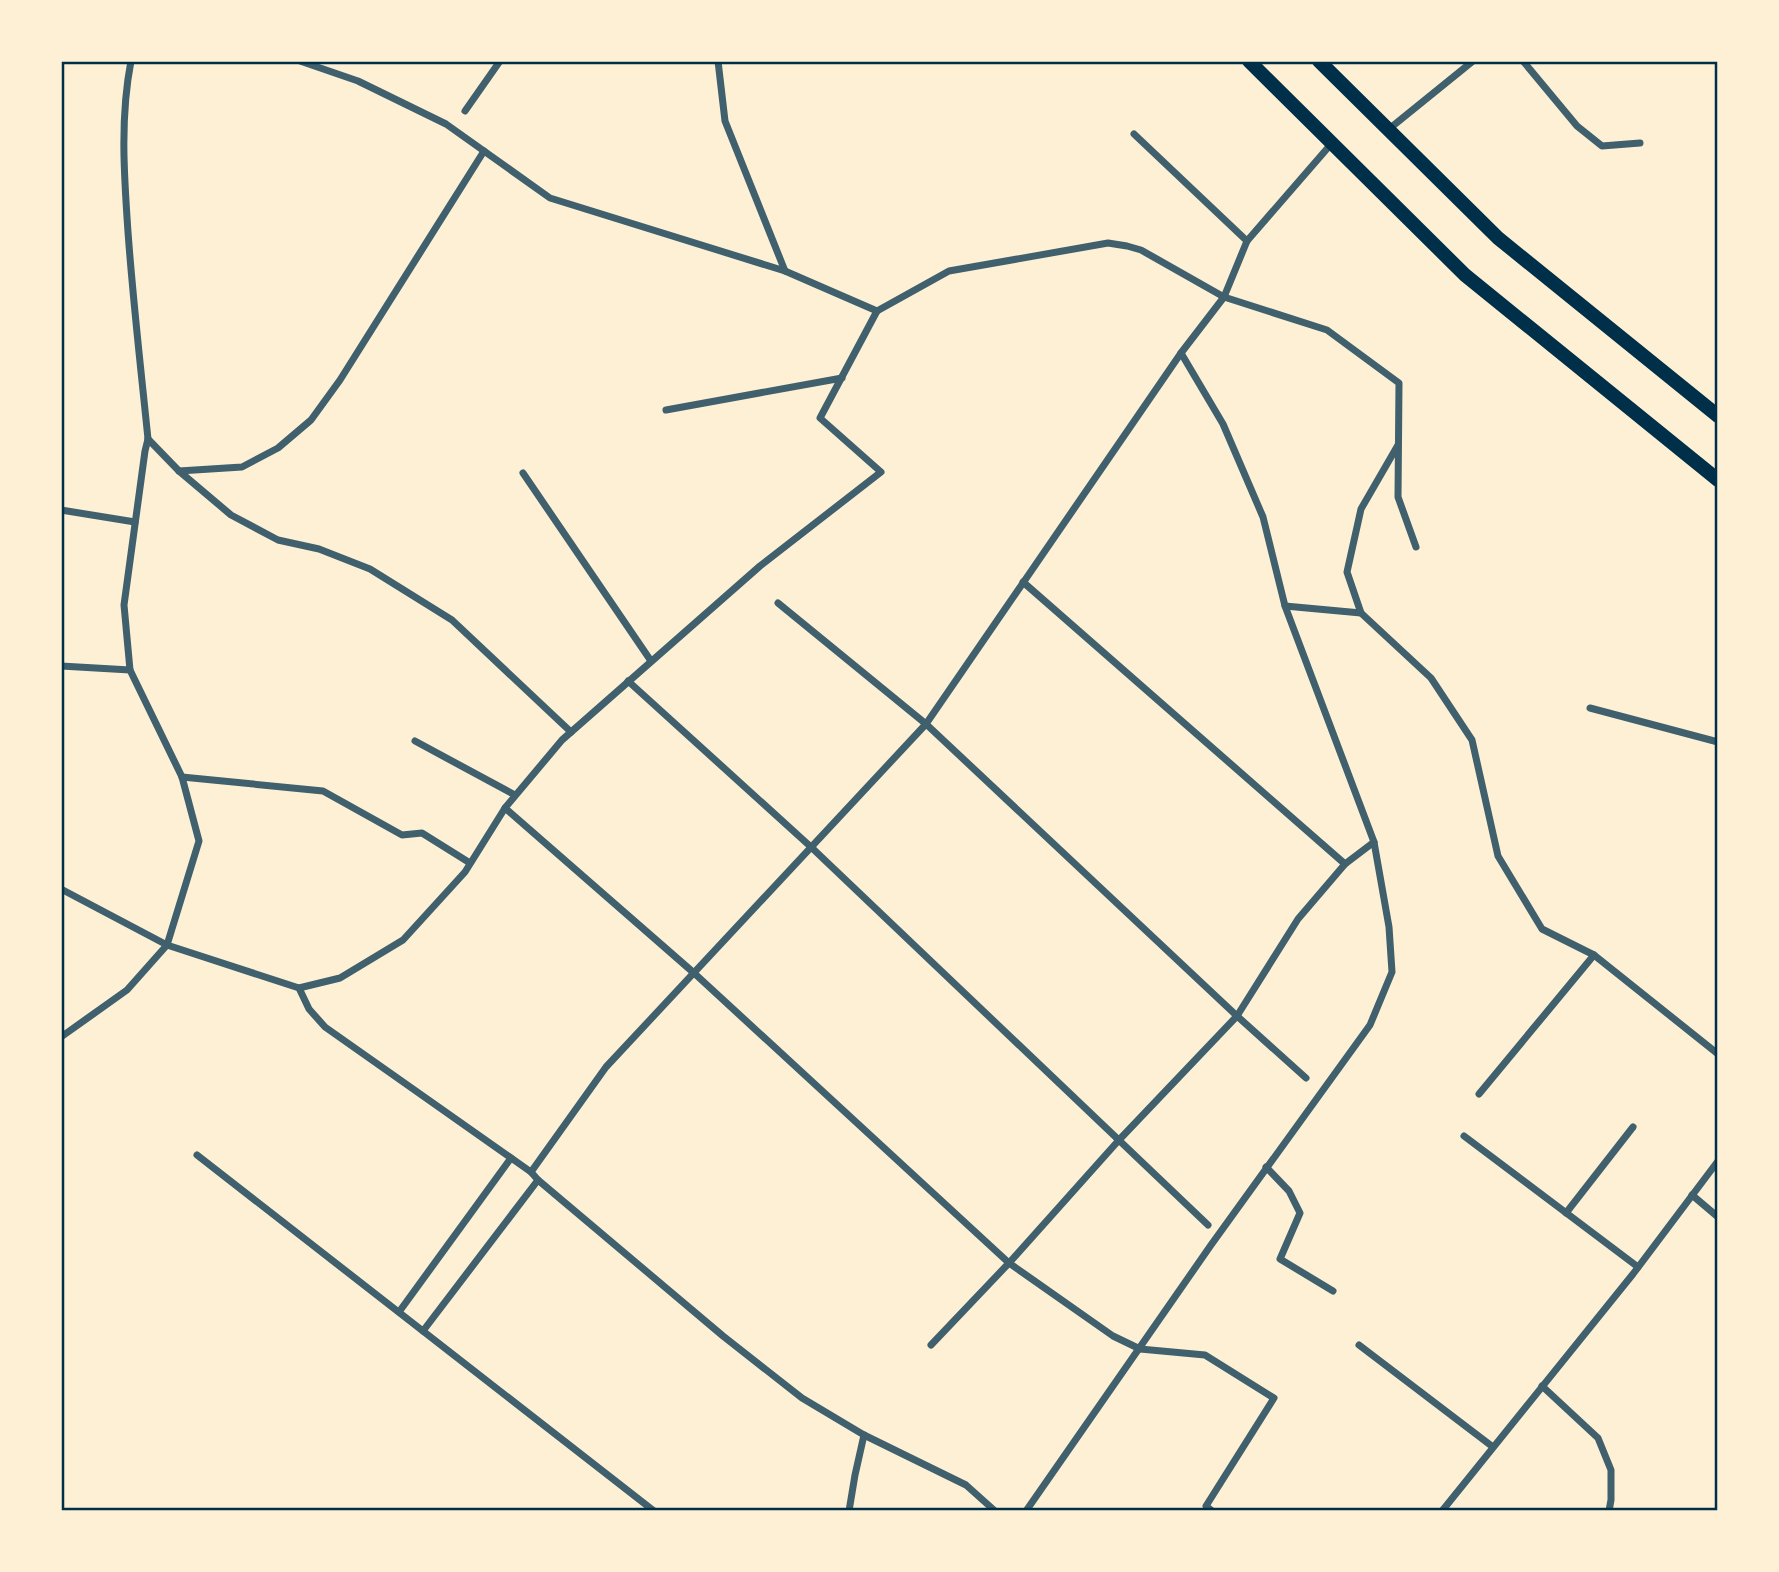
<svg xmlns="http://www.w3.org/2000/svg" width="1779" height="1572" viewBox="0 0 1779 1572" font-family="'Open Sans',sans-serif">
  <rect width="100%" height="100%" fill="#fdf0d5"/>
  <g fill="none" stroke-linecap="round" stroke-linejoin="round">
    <g stroke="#3f606c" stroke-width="7">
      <path d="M300 61 358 81 446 124 550 198 785 271 877 311 949 271 1108 243 1127 246 1141 250 1224 297 1327 330 1399 383 1398 497 1416 547"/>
      <path d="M718 61 725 121 785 271"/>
      <path d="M1523 61 1577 126 1602 146 1640 143"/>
      <path d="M465 111 500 61"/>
      <path d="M1389 129 1473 61"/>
      <path d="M1134 134 1247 241"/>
      <path d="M1181 353 1223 424 1263 517 1285 606 1361 613"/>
      <path d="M666 410 842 378"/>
      <path d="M148 439 179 471 231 515 278 540 319 549 370 569 452 620 571 732"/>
      <path d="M1398 445 1361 509 1347 572 1361 613 1431 678 1472 740 1498 856 1542 929 1594 955 1718 1054"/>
      <path d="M179 471 242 467 278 448 311 420 340 380 484 151"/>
      <path d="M523 473 651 661"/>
      <path d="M61 510 135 522"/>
      <path d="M1023 582 1345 864"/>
      <path d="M778 603 926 724 1237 1016 1306 1078"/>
      <path d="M61 666 130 670"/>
      <path d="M628 681 811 847 1208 1225"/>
      <path d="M1590 708 1718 742"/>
      <path d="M415 741 515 795"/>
      <path d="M182 777 323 791 402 835 422 833 470 863"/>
      <path d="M505 808 694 973 1009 1263 1113 1336 1140 1349 1205 1355 1274 1398 1206 1506 1212 1511"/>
      <path d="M61 889 167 945 299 988 309 1009 325 1027 531 1172 538 1180 723 1336 802 1398 864 1435 966 1485 995 1511"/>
      <path d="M299 988 340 978 403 940 465 872 505 808 562 740 760 566 881 472 820 418 877 311"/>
      <path d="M61 1037 127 990 167 945 199 841 182 777 130 670 124 605 145 451 148 439C141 370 133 301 128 232 124 175 120 117 131 61"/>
      <path d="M1479 1094 1594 955"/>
      <path d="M1464 1136 1638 1267"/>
      <path d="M197 1155 654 1511"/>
      <path d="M1266 1167 1289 1191 1300 1213 1280 1259 1333 1291"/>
      <path d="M531 1172 606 1067 926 724 1181 353 1224 297 1247 241 1332 143"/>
      <path d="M1692 1195 1718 1217"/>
      <path d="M1566 1213 1633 1127"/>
      <path d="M399 1312 511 1158"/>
      <path d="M423 1331 538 1180"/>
      <path d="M931 1345 1009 1263 1119 1140 1237 1016 1298 919 1345 864 1374 842"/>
      <path d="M1359 1345 1493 1447"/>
      <path d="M1542 1386 1598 1438 1611 1470V1500L1609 1511"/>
      <path d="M849 1511 855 1475 864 1435"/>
      <path d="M1026 1511 1211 1245 1370 1025 1392 972 1389 927 1374 842 1285 606"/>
      <path d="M1442 1511 1633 1274 1718 1161"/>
    </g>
    <g stroke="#003049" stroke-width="14">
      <path d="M1249 61 1465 275 1718 480"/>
      <path d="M1319 61 1498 238 1718 416"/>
    </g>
  </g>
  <rect width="1779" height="1572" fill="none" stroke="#fdf0d5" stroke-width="126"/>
  <rect x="63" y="63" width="1653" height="1446" fill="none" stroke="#003049" stroke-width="2.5"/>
</svg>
